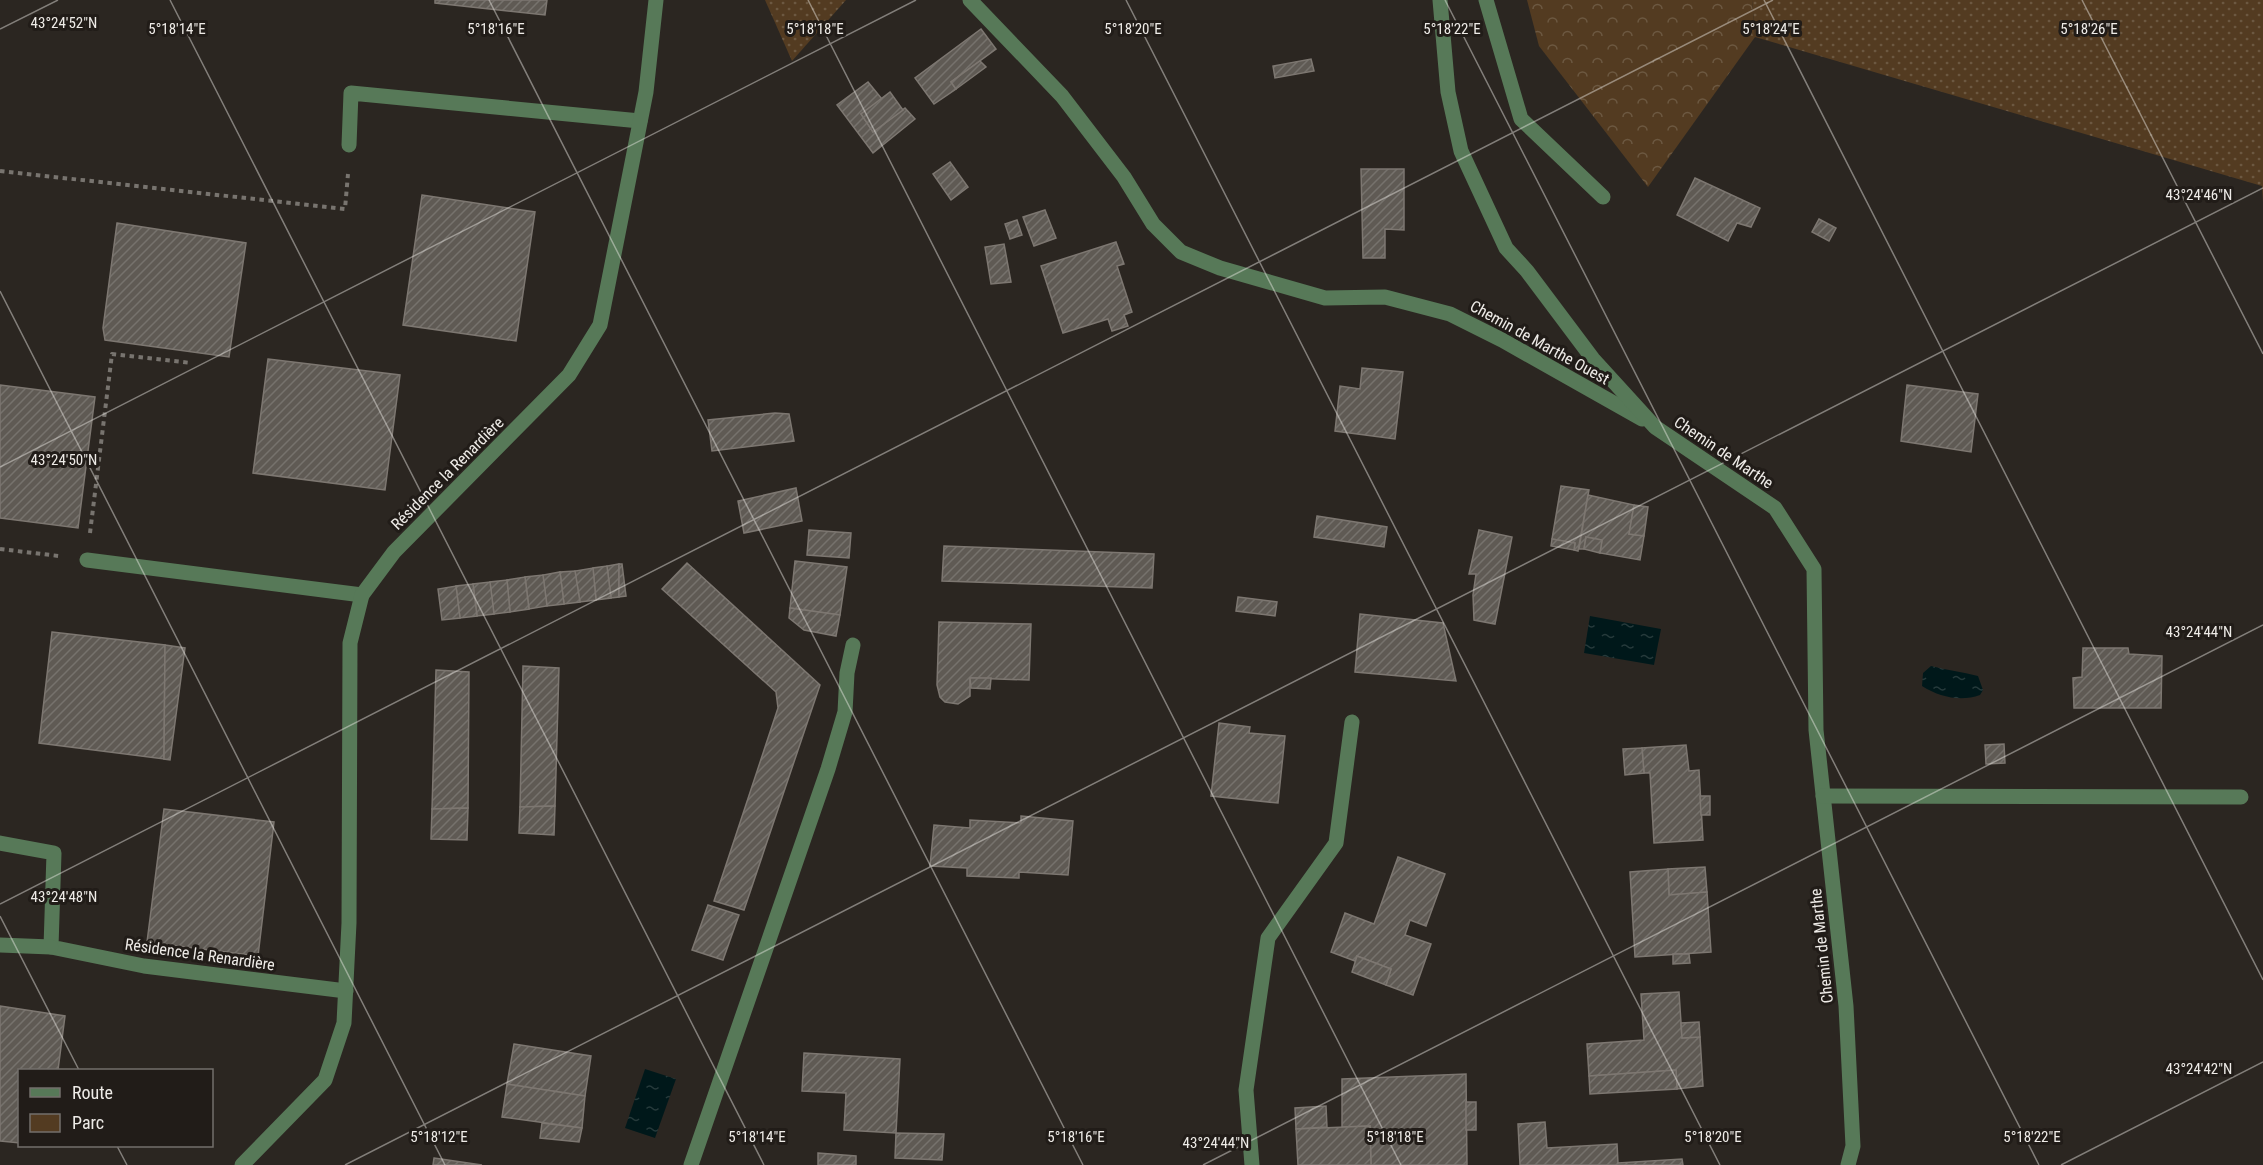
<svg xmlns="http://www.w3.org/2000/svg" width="2263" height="1165" viewBox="0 0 2263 1165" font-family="'Roboto Condensed',sans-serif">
  <defs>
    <pattern id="green-dots" width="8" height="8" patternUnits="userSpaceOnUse" patternTransform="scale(1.5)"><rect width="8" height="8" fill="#533b21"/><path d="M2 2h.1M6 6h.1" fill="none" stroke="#6c5841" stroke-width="1.8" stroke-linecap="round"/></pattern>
    <pattern id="forest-crowns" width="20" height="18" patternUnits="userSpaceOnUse" patternTransform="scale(1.5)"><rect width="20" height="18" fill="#533b21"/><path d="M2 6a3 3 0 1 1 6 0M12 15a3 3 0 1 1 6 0" fill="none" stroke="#6c5841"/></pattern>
    <pattern id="water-ripples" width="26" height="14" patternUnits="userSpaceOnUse" patternTransform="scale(1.5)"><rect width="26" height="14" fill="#00181a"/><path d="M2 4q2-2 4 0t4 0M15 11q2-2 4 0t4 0" fill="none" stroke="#263a3b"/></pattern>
    <pattern id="building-hatch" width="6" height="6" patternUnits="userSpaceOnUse" patternTransform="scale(1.5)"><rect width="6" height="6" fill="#5f5a54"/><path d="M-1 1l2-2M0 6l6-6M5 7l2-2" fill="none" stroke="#76726d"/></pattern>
  </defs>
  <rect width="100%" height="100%" fill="#2b2621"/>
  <g fill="url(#green-dots)">
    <path d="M765 0H846L792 61Z"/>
    <path d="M1752 0H2263V202L2262 186 1755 37Z"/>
  </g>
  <path fill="url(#forest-crowns)" d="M1527 0H1752L1755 37 1648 187 1539 46Z"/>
  <g fill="url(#water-ripples)">
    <path d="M1590 616 1661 629 1654 665 1584 653Z"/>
    <path d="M1931 666C1947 670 1962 672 1978 676L1983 690 1980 695C1961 702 1939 697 1922 686L1923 673Z"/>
    <path d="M645 1069 676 1079 655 1138 625 1128Z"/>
  </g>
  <g fill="url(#building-hatch)" stroke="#7d7771" stroke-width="1.5">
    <path d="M435 0H547L545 15 435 3Z"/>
    <path d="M981 29 996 49 951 82 956 89 934 104 915 78Z"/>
    <path d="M1311 59 1314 71 1275 78 1273 66Z"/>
    <path d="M980 61 986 67 956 89 951 82Z"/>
    <path d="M868 82 882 99 861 114 873 132 905 108 915 119 873 153 837 105Z"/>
    <path d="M890 92 903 110 873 132 861 114Z"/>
    <path d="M950 162 968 187 951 200 933 174Z"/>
    <path d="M1361 169H1404V230L1385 229V258H1363Z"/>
    <path d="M1695 178 1760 208 1751 227 1737 223 1728 241 1677 215Z"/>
    <path d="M422 195 535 212 516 341 403 325Z"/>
    <path d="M1045 210 1056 238 1034 246 1023 217Z"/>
    <path d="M1819 219 1836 228 1829 241 1812 232Z"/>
    <path d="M1017 220 1022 235 1010 239 1005 224Z"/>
    <path d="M117 223 246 243 229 357 105 340 103 328Z"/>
    <path d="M1116 242 1124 264 1117 266 1132 312 1124 315 1128 326 1112 331 1108 319 1063 333 1041 266Z"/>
    <path d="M1004 244 1011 282 991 284 985 247Z"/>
    <path d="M268 359 400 375 385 490 253 473Z"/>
    <path d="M1362 368 1403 372 1395 439 1335 431 1340 386 1360 389Z"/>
    <path d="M0 385 95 397 78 528 0 518Z"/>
    <path d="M1907 385 1978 394 1971 452 1901 441Z"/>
    <path d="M775 413 789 414 794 441 712 451 708 420Z"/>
    <path d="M1561 486 1589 490 1578 551 1574 550 1575 543 1552 539Z"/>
    <path d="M796 488 802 521 744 533 738 501Z"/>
    <path d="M1588 495 1634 505 1629 534 1644 536 1640 560 1600 553 1602 540 1586 537 1584 549H1579Z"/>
    <path d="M1634 505 1648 507 1644 536 1629 534Z"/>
    <path d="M1317 516 1387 527 1384 547 1314 537Z"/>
    <path d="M809 530 851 533 849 558 807 555Z"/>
    <path d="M1479 530 1512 537 1495 624 1474 620 1473 595 1476 574H1469Z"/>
    <path d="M1586 537 1602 540 1600 553 1584 549Z"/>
    <path d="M1552 539 1575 543 1574 550 1551 546Z"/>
    <path d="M944 546 1154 554 1152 588 942 581Z"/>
    <path d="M795 561 847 567 840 615 790 608Z"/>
    <path d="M687 563 820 685 744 910 714 901 778 708 776 692 662 589Z"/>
    <path d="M619 564V597L611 598 607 566Z"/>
    <path d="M619 564H622L626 596 619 597Z"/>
    <path d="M607 566 611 598 596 600 593 568Z"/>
    <path d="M593 568 596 600 580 602 575 571Z"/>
    <path d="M575 571 580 602 564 604 560 572Z"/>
    <path d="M560 572 564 604 547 606 543 575Z"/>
    <path d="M543 575 547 606 529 609 525 577Z"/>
    <path d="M525 577 529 609 510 612 507 580Z"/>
    <path d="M507 580 510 612 494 614 490 582Z"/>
    <path d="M490 582 494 614 477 616 473 584Z"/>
    <path d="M473 584 477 616 460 618 456 586Z"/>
    <path d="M456 586 460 618 442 620 438 589Z"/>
    <path d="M1238 597 1277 602 1275 616 1236 611Z"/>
    <path d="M790 608 840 615 836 636 804 630 789 618Z"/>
    <path d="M1360 614 1443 623 1456 681 1355 672Z"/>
    <path d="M939 622 1031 624 1029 680 970 678V696L958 704 945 702 940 697 937 685Z"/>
    <path d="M52 632 165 645 164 759 39 743Z"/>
    <path d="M165 645 185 648 170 760 164 759Z"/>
    <path d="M2083 648H2128L2129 654 2162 656 2161 708H2074L2073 678 2082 677Z"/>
    <path d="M523 666 559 668 555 806 520 807Z"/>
    <path d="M436 670 469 672 468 808 432 809Z"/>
    <path d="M970 678H991L990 689 971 688Z"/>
    <path d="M1219 723 1250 727 1249 733 1285 736 1278 803 1211 796Z"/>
    <path d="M2004 744 2005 763 1986 764 1985 745Z"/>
    <path d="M1686 745 1689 771 1699 770 1703 840 1654 843 1650 773H1644L1642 748Z"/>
    <path d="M1642 748 1644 773 1625 775 1623 749Z"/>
    <path d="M1700 796H1710V815H1701Z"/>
    <path d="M555 806 554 835 519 833 520 807Z"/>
    <path d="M468 808 467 840 431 839 432 809Z"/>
    <path d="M164 809 274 822 258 956 147 942Z"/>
    <path d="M1021 816 1073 821 1068 875 1019 872V878L967 876V868L930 866 934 825 970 828V820L1021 823Z"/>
    <path d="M1398 857 1445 874 1426 926 1410 920 1405 935 1431 944 1413 995 1386 985 1391 969 1357 956 1355 961 1331 952 1345 913 1374 924Z"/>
    <path d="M1705 867 1707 892 1669 895 1668 869Z"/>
    <path d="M1668 869 1669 895 1707 892 1711 952 1635 957 1630 872Z"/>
    <path d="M708 905 739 915 723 960 692 950Z"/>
    <path d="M1673 954H1689L1690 963 1673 964Z"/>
    <path d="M1357 956 1391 969 1386 985 1352 972Z"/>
    <path d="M1679 992 1682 1038 1700 1037 1703 1086 1677 1089 1676 1070 1589 1076 1587 1044 1644 1040 1641 994Z"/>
    <path d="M0 1006 65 1016 58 1070H20V1143L0 1141Z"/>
    <path d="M1699 1022 1700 1037 1682 1038 1681 1023Z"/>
    <path d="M514 1044 591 1056 585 1096 507 1084Z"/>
    <path d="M804 1053 900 1059 896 1133 844 1130 846 1093 802 1091Z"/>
    <path d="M1676 1070 1677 1089 1590 1094 1589 1076Z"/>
    <path d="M1466 1074 1467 1165H1371L1370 1126 1342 1127V1079Z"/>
    <path d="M507 1084 585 1096 582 1128 502 1117Z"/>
    <rect x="1466" y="1102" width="10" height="28"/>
    <path d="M1326 1106 1327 1127 1296 1129 1295 1108Z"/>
    <path d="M1545 1122 1547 1148 1617 1144 1618 1163 1682 1159 1683 1165H1520L1518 1124Z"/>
    <path d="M542 1123 582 1128 579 1142 540 1138Z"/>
    <path d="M1370 1126 1371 1165H1298L1296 1129Z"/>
    <path d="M896 1133 944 1134 942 1160 895 1158Z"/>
    <path d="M818 1153 856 1156V1165H818Z"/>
    <path d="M434 1158 482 1165H433Z"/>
  </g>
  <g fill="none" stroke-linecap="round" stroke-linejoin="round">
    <g stroke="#78746f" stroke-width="4" stroke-dasharray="4.5 4.5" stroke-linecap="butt">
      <path d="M0 171 345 209 348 174"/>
      <path d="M90 533 112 354 191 363"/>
      <path d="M0 549 59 556"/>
    </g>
    <g stroke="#577958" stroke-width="15">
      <path d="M970 0 1062 96 1124 177 1153 224 1181 252 1220 268 1325 298 1385 297 1450 314 1502 340 1642 419"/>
      <path d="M1440 0 1448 92 1461 151 1506 248 1527 271 1593 359 1655 427 1775 508 1814 569 1816 730 1846 1006 1853 1146 1848 1165"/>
      <path d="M1486 0 1521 119 1603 197"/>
      <path d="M349 145 351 93 640 121"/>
      <path d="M87 560 362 595"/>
      <path d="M1823 796 2241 797"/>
      <path d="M0 843 54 853 51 947 144 966 346 991"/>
      <path d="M0 945 51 947"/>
      <path d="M242 1165 325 1080 344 1023 349 923 350 643 362 595 394 552 569 375 600 325 646 92 656 0"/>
      <path d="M691 1165 828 769 845 712 847 673 853 645"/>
      <path d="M1252 1165 1246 1090 1268 938 1336 843 1352 722"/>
    </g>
  </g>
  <path fill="none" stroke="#eeebe7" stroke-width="1.5" stroke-opacity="0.45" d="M170 0 764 1165M489 0 1083 1165M808 0 1401 1165M1126 0 1720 1165M1445 0 2039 1165M1764 0 2263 980M2082 0 2263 354M0 29 58 0M0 291 445 1165M0 467 916 0M0 904 1773 0M0 916 79 1070M117 1146 127 1165M345 1165 2263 188M1203 1165 2263 625M2061 1165 2263 1062"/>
  <g text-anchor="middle" stroke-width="6" stroke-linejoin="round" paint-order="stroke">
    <g font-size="16" fill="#eeebe7" stroke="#211c18">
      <text transform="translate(1540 342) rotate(29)" y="6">Chemin de Marthe Ouest</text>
      <text transform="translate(1724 452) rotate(34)" y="6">Chemin de Marthe</text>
      <text transform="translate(447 473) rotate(-45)" y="6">Résidence la Renardière</text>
      <text transform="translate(1821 946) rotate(-96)" y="6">Chemin de Marthe</text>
      <text transform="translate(200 954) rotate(8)" y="6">Résidence la Renardière</text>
    </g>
  </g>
  <g font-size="15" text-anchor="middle" fill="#eeebe7" stroke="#211c18" stroke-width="6" stroke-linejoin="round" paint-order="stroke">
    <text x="64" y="28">43°24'52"N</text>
    <text x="177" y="34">5°18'14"E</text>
    <text x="496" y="34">5°18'16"E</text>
    <text x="815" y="34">5°18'18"E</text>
    <text x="1133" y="34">5°18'20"E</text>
    <text x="1452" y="34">5°18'22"E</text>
    <text x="1771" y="34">5°18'24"E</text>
    <text x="2089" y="34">5°18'26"E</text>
    <text x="2199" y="200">43°24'46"N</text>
    <text x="64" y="465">43°24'50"N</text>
    <text x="2199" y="637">43°24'44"N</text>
    <text x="64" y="902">43°24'48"N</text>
    <text x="2199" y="1074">43°24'42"N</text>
    <text x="439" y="1142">5°18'12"E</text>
    <text x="757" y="1142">5°18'14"E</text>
    <text x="1076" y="1142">5°18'16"E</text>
    <text x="1395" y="1142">5°18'18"E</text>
    <text x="1713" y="1142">5°18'20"E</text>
    <text x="2032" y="1142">5°18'22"E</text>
    <text x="1216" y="1148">43°24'44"N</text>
  </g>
  <rect x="18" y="1069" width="195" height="78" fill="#211c18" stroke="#736f6b" stroke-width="1.5"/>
  <rect x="30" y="1088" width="30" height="9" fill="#577958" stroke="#736f6b" stroke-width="1.5"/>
  <text x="72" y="1099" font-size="18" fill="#eeebe7">Route</text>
  <rect x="30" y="1114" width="30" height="18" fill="#533b21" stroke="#736f6b" stroke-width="1.5"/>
  <text x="72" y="1129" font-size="18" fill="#eeebe7">Parc</text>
</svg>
